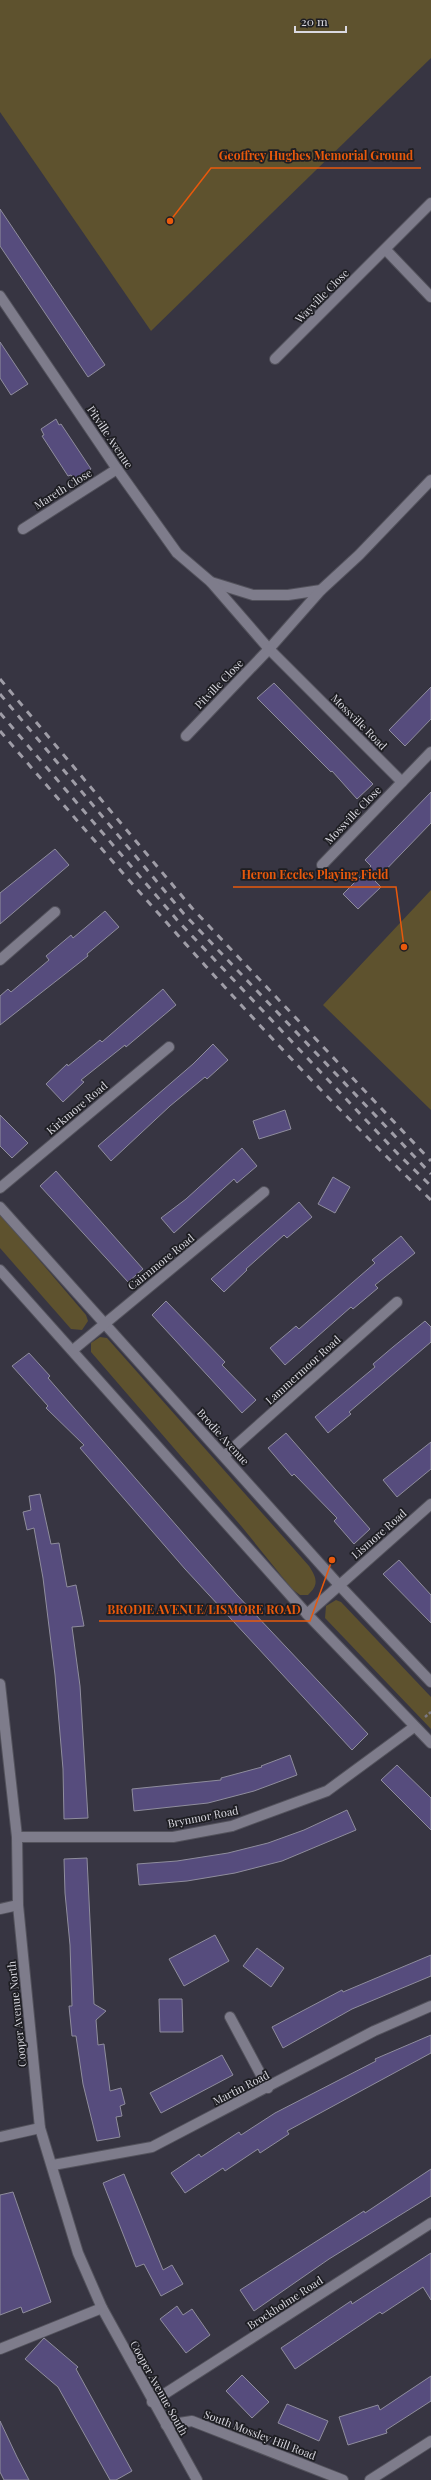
<svg xmlns="http://www.w3.org/2000/svg" width="431" height="2480" viewBox="0 0 431 2480" font-family="'Playfair Display',serif">
  <rect width="100%" height="100%" fill="#373542"/>
  <g fill="#5e522e">
    <path d="M0 0H431V58L151 331 0 112Z"/>
    <path d="M431 890V1110L323 1005Z"/>
    <path d="M0 1214 86 1315 88 1321 82 1330 71 1329 0 1248Z"/>
    <path d="M100 1337 107 1338 309 1566C317 1578 319 1585 308 1595H300L292 1589 242 1527 91 1352V1343Z"/>
    <path d="M336 1600 341 1602 431 1697V1729L325 1618 326 1606Z"/>
  </g>
  <g fill="#564c7d" stroke="#8f8d9d">
    <path d="M0 209 105 365 88 377 0 246Z"/>
    <path d="M0 342 28 384 11 395 0 378Z"/>
    <path d="M56 419 59 425 61 424 91 469 74 480 71 475 68 476 42 436 44 435 41 429Z"/>
    <path d="M274 683 373 784 357 799 332 771 331 772 257 698Z"/>
    <path d="M431 687V719L405 746 389 730Z"/>
    <path d="M431 792V823L375 881 381 887 358 909 343 894 371 866 365 860Z"/>
    <path d="M55 849 69 865 0 924V893Z"/>
    <path d="M105 911 119 927 87 954 88 956 0 1025V996L8 989 11 992 49 960 46 956 71 935 73 938Z"/>
    <path d="M163 989 176 1005 126 1047 125 1045 81 1080 84 1082 63 1102 46 1084 67 1064 68 1066 100 1040 102 1042Z"/>
    <path d="M213 1044 228 1060 207 1079 205 1077 170 1106 111 1161 98 1146 193 1064Z"/>
    <path d="M285 1110 291 1129 259 1139 253 1121Z"/>
    <path d="M0 1115 28 1143 12 1158 0 1146Z"/>
    <path d="M242 1148 257 1166 237 1183 234 1179 174 1233 161 1218 186 1199Z"/>
    <path d="M56 1171 143 1269 128 1282 40 1186Z"/>
    <path d="M333 1177 350 1187 335 1213 318 1204Z"/>
    <path d="M299 1202 312 1217 287 1238 284 1235 246 1269 247 1270 224 1292 211 1279Z"/>
    <path d="M401 1236 415 1253 375 1285 378 1288 353 1309 351 1307 285 1365 270 1348 296 1326 299 1329 375 1263 372 1260Z"/>
    <path d="M166 1301 225 1362 222 1365 256 1400 242 1413 152 1315Z"/>
    <path d="M425 1321 431 1327V1342L349 1412 351 1414 328 1433 315 1417 375 1367 373 1364 393 1347Z"/>
    <path d="M29 1353 50 1376 48 1378 237 1595 368 1734 352 1750 185 1569 80 1448 84 1445 46 1408 48 1406 12 1366Z"/>
    <path d="M286 1433 370 1529 354 1544 334 1521 337 1518 294 1474 292 1476 268 1448Z"/>
    <path d="M431 1442V1469L397 1497 383 1480Z"/>
    <path d="M40 1494 51 1544 59 1543 67 1587 76 1585 84 1626 72 1627 80 1686 88 1818 64 1819 63 1769 55 1675 43 1578 34 1528 27 1530 23 1512 31 1510 29 1496Z"/>
    <path d="M399 1560 431 1595V1623L383 1574Z"/>
    <path d="M290 1755 297 1775 254 1791 208 1803 134 1811 132 1789 221 1780V1778L262 1767 261 1766Z"/>
    <path d="M397 1765 431 1798V1830L381 1780Z"/>
    <path d="M347 1810 356 1830 282 1861 235 1873 187 1881 139 1885 137 1864 177 1861 228 1853 268 1843 304 1830Z"/>
    <path d="M87 1858 94 2004 106 2011 96 2020 98 2045 104 2044 110 2091 121 2088 125 2104 120 2106 122 2116 116 2117 120 2137 97 2141 83 2084 76 2036H72L69 2006H72L70 1945 65 1893 64 1859Z"/>
    <path d="M215 1935 229 1961 184 1986 169 1959Z"/>
    <path d="M257 1948 284 1968 271 1987 243 1966Z"/>
    <path d="M431 1955V1976L352 2009 283 2048 272 2027 342 1990 343 1992Z"/>
    <path d="M159 1999H182L183 2032H160Z"/>
    <path d="M431 2035V2053L287 2131 289 2134 260 2153 258 2149 225 2171 223 2168 185 2193 171 2173 199 2154 201 2157 239 2132 241 2135 275 2113 376 2061 375 2059Z"/>
    <path d="M222 2055 233 2075 161 2113 150 2093Z"/>
    <path d="M431 2169V2196L329 2259 254 2311 240 2290 364 2211 365 2213Z"/>
    <path d="M124 2174 163 2270 172 2265 183 2284 161 2296 144 2264 136 2267 103 2183Z"/>
    <path d="M13 2192 51 2302 23 2313 21 2307 0 2315V2195Z"/>
    <path d="M431 2253V2300L423 2287 382 2314 380 2312 295 2369 281 2348 351 2301 352 2304Z"/>
    <path d="M177 2306 183 2315 192 2309 210 2335 186 2353 160 2319Z"/>
    <path d="M44 2338 78 2367 76 2369 132 2471 116 2480H110L58 2387 25 2359Z"/>
    <path d="M242 2375 269 2402 252 2418 226 2391Z"/>
    <path d="M431 2376V2401L386 2430 387 2433 348 2445 339 2417 378 2405 380 2410Z"/>
    <path d="M287 2404 328 2421 319 2441 278 2423Z"/>
    <path d="M0 2421 17 2457 29 2480H4L0 2472Z"/>
  </g>
  <g fill="none" stroke-linecap="round" stroke-linejoin="round">
    <defs>
      <g id="minor">
        <path d="M386 250 431 297"/>
        <path d="M0 296 117 469 177 553 211 582 253 595H288L321 590 359 555 431 480"/>
        <path d="M275 359 431 203"/>
        <path d="M23 529 117 469"/>
        <path d="M211 582 269 649 321 590"/>
        <path d="M186 736 269 649 402 782"/>
        <path d="M322 865 431 752"/>
        <path d="M0 960 55 912"/>
        <path d="M0 1188 169 1047"/>
        <path d="M0 1207 339 1585 431 1682"/>
        <path d="M0 1270 307 1614 431 1743"/>
        <path d="M73 1350 264 1192"/>
        <path d="M224 1456 397 1302"/>
        <path d="M307 1614 431 1504"/>
        <path d="M0 1684 17 1837 18 1905 40 2128 78 2253 102 2308 197 2480"/>
        <path d="M17 1837H173L232 1826 327 1791 414 1727"/>
        <path d="M0 1909 18 1905"/>
        <path d="M230 2017 268 2088"/>
        <path d="M0 2137 40 2128"/>
        <path d="M53 2165 152 2147 374 2031 431 2006"/>
        <path d="M0 2349 102 2308"/>
        <path d="M152 2402 431 2223"/>
        <path d="M166 2425 192 2421 343 2480"/>
        <path d="M370 2480 431 2441"/>
      </g>
    </defs>
    <use href="#minor" stroke="#53525c" stroke-width="12"/>
    <path stroke="#7b7984" stroke-width="2.5" stroke-dasharray="3 2" stroke-linecap="butt" d="M425 1717 431 1712"/>
    <use href="#minor" stroke="#7e7c8b" stroke-width="10"/>
    <g stroke="#9f9da7" stroke-width="3" stroke-dasharray="7 7" stroke-linecap="butt">
      <path d="M0 679 192 908 431 1161"/>
      <path d="M0 694 184 914 431 1174"/>
      <path d="M0 713 178 921 398 1154 431 1186"/>
      <path d="M0 731C138 892 278 1053 431 1200"/>
    </g>
  </g>
  <g text-anchor="middle" stroke-width="3.5" stroke-linejoin="round" paint-order="stroke">
    <g font-size="11" fill="#dad9e1" stroke="#1e1e23">
      <text transform="translate(322 296) rotate(-45)" y="4">Wayville Close</text>
      <text transform="translate(110 437) rotate(56)" y="4">Pitville Avenue</text>
      <text transform="translate(63 489) rotate(-32)" y="4">Mareth Close</text>
      <text transform="translate(219 684) rotate(-46)" y="4">Pitville Close</text>
      <text transform="translate(359 722) rotate(45)" y="4">Mossville Road</text>
      <text transform="translate(353 815) rotate(-46)" y="4">Mossville Close</text>
      <text transform="translate(77 1108) rotate(-40)" y="4">Kirkmore Road</text>
      <text transform="translate(161 1262) rotate(-39)" y="4">Cairnmore Road</text>
      <text transform="translate(303 1370) rotate(-42)" y="4">Lammermoor Road</text>
      <text transform="translate(223 1437) rotate(48)" y="4">Brodie Avenue</text>
      <text transform="translate(379 1534) rotate(-41)" y="4">Lismore Road</text>
      <text transform="translate(203 1817) rotate(-11)" y="4">Brynmor Road</text>
      <text transform="translate(17 2014) rotate(-96)" y="4">Cooper Avenue North</text>
      <text transform="translate(241 2088) rotate(-27)" y="4">Martin Road</text>
      <text transform="translate(285 2303) rotate(-33)" y="4">Brockholme Road</text>
      <text transform="translate(159 2388) rotate(61)" y="4">Cooper Avenue South</text>
      <text transform="translate(260 2435) rotate(21)" y="4">South Mossley Hill Road</text>
    </g>
  </g>
  <path fill="none" stroke="#e8590c" stroke-width="1.5" d="M170 221L211 168H421M404 947L396 887H233M332 1560L310 1621H99"/>
  <g fill="#e8590c" stroke="#1e1e23" stroke-width="1.5">
    <circle cx="170" cy="221" r="4"/>
    <circle cx="404" cy="947" r="4"/>
    <circle cx="332" cy="1560" r="4"/>
  </g>
  <g font-size="12" text-anchor="middle" font-weight="bold" fill="#e8590c" stroke="#1e1e23" stroke-width="3.5" stroke-linejoin="round" paint-order="stroke">
    <text x="316" y="160">Geoffrey Hughes Memorial Ground</text>
    <text x="315" y="879">Heron Eccles Playing Field</text>
    <text x="204" y="1614">BRODIE AVENUE/LISMORE ROAD</text>
  </g>
  <path d="M295 26v6h51v-6" fill="none" stroke="#dad9e1" stroke-width="2"/>
  <text x="301" y="26" font-size="12" fill="#dad9e1" stroke="#1e1e23" stroke-width="3" paint-order="stroke">20 m</text>
</svg>
